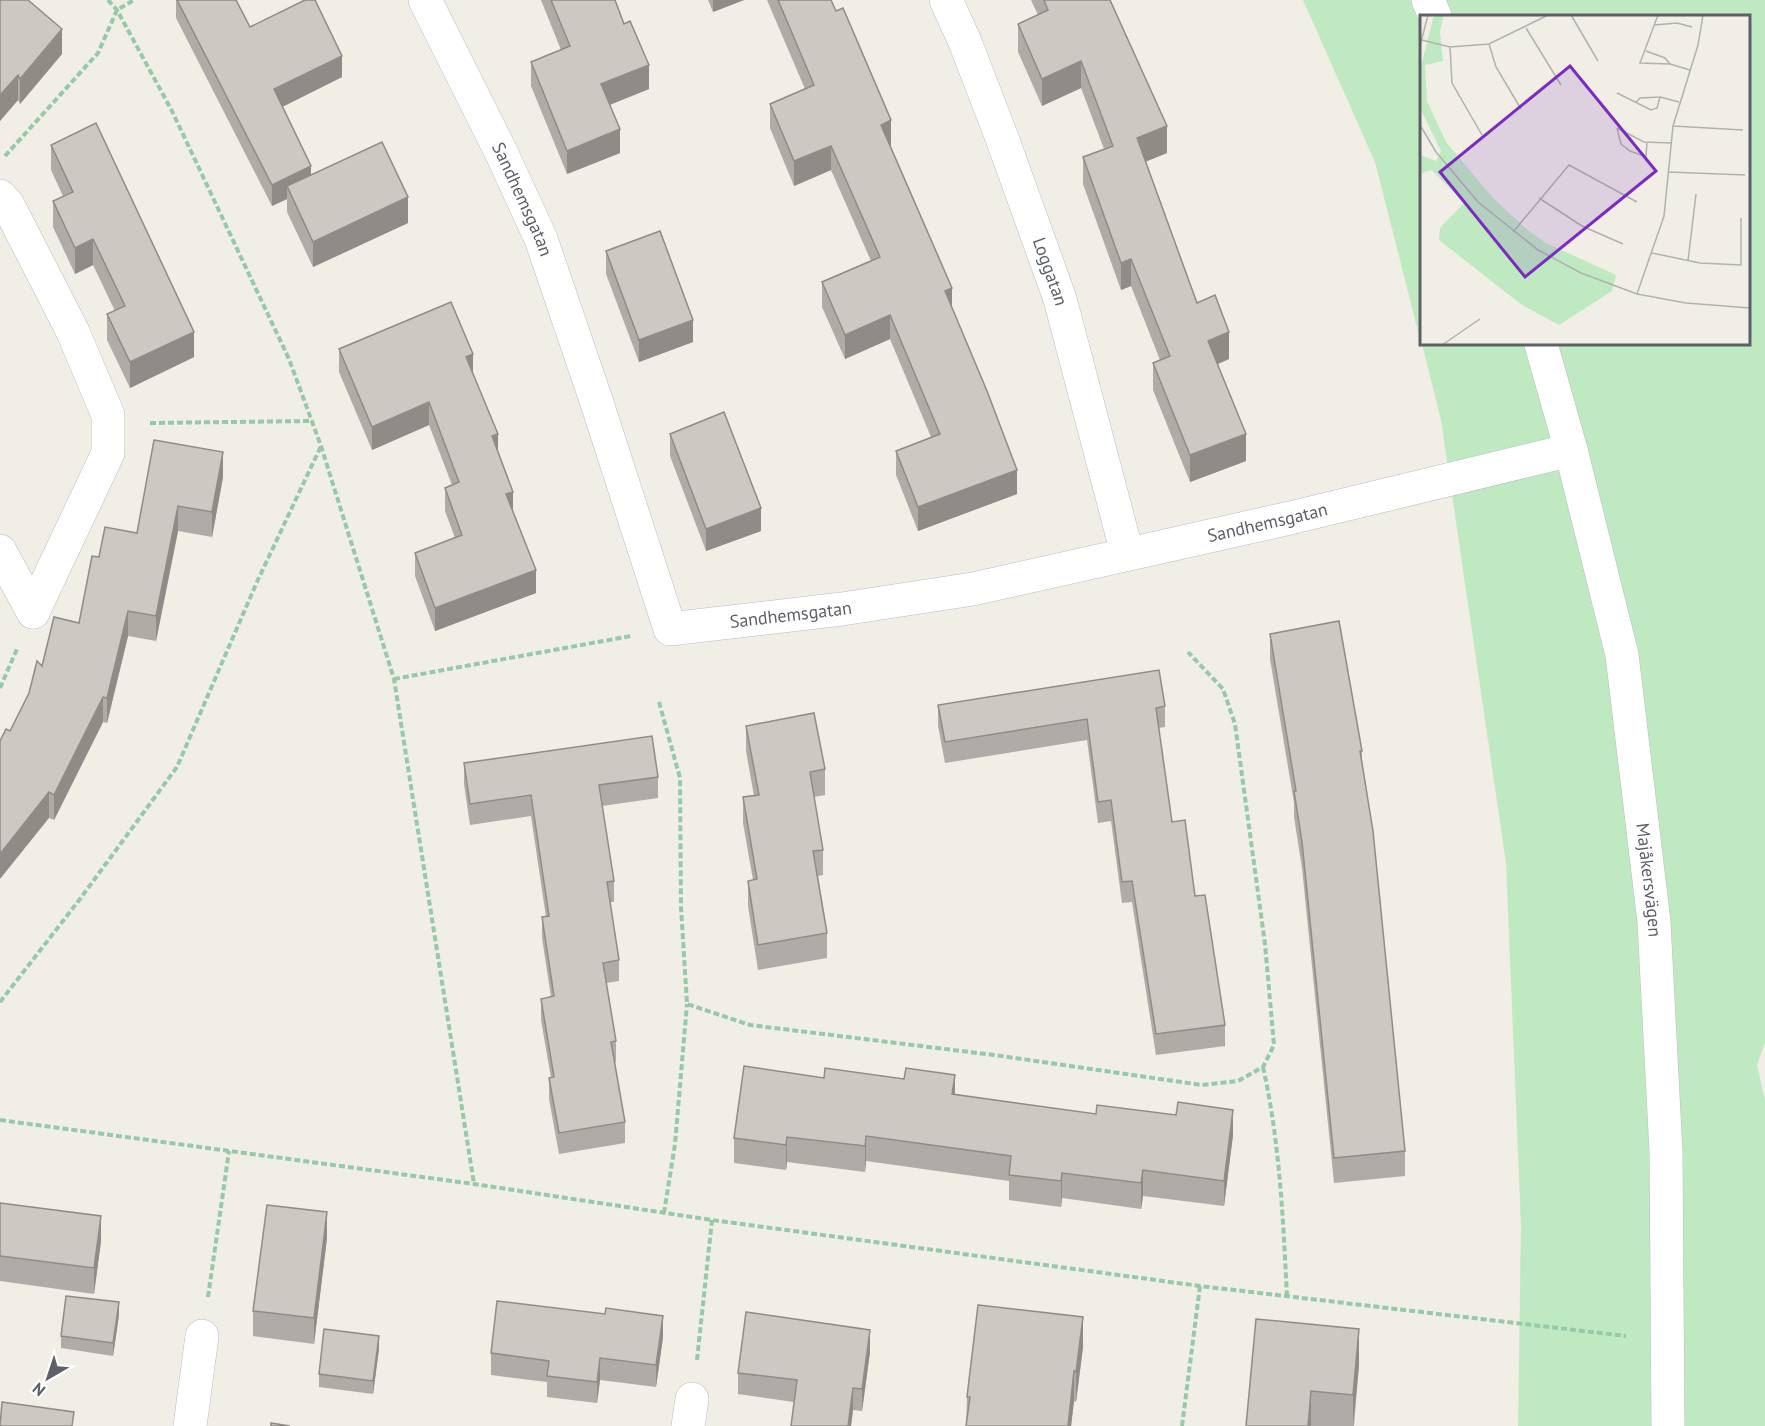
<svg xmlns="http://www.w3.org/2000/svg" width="1765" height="1426" viewBox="0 0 1765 1426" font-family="'PT Sans',sans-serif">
  <rect width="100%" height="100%" fill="#f0eee5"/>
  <path fill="#bfeac1" d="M1303 0H1765V1042L1757 1065 1765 1100V1426H1518L1521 1226 1506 863 1441 420 1422 344H1748V16H1422L1421 343 1375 162Z"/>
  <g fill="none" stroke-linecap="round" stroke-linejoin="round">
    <defs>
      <g id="street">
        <path id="s1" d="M425 0 501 152 541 239 596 400 670 629 842 609 973 589 1290 518 1571 450"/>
        <path id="s2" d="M946 0 965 42 1002 138 1060 299 1127 553"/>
        <path d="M1428 0 1435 16"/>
        <path d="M0 196 8 205 73 332 108 415V453L33 612"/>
        <path id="s3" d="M1541 344 1571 450 1622 655 1654 922 1666 1152 1668 1426"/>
        <path d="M0 551 33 612"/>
        <path d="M190 1426 202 1336"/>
        <path d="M688 1426 692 1399"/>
      </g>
    </defs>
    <use href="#street" stroke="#babdc2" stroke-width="34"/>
    <g stroke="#96c9a7" stroke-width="4" stroke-dasharray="6 3" stroke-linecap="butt">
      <path d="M108 0 117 10 172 111 289 359 321 446 394 679 474 1184"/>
      <path d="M5 156 98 53 117 10 134 0"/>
      <path d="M150 423 311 421"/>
      <path d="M394 679 631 636"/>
      <path d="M0 688 17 649"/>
      <path d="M659 702 680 778 681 907 687 1004 750 1025 994 1055 1202 1085 1238 1081 1263 1067 1274 1045 1265 944 1235 724 1223 689 1188 652"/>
      <path d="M0 1002 80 899 177 767 256 584 321 446"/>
      <path d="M1263 1067C1280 1143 1283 1219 1287 1297"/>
      <path d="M0 1120 474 1184 712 1220 1200 1286 1626 1336"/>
      <path d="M664 1213 675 1144 687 1004"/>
      <path d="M208 1297 229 1151"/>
      <path d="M697 1360 712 1220"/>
      <path d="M1182 1426 1200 1286"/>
    </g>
    <use href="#street" stroke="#fff" stroke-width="33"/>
  </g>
  <g fill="#afaca7">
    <path d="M0 0 62 54 20 104 18 100 0 121Z"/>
    <path d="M176 0H236L250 27 342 77 282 107 311 175 408 223 313 267 287 212V199L272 206 176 18Z"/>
    <path d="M541 0H615L649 89 610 105 620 153 567 174 531 86V62L561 50Z"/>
    <path d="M708 0H744L713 12Z"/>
    <path d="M767 0H831L891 145H890L952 308 1017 494 918 531 896 475V451L931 437 890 339 845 359 822 307V282L871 261 831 170 794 186 770 128V104L805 89Z"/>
    <path d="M1031 0H1110L1167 153 1145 162 1197 303 1229 359 1218 364 1246 461 1190 482 1153 390V363L1160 360 1131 286 1121 290 1083 184V157L1104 149 1081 88 1042 106 1018 52V24L1038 15Z"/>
    <path d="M51 145 194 357 130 388 107 340V314L115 311 93 265 75 274 53 227V201L63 196 51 170Z"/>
    <path d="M606 251 693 342 639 362 606 274Z"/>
    <path d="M339 349 473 374 498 450 513 510 536 593 435 631 415 576V553L455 538 445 511V488L452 485 429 425 372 450 339 372Z"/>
    <path d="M670 434 761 531 706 551 670 456Z"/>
    <path d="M154 440 223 477 212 537 178 531 156 641 128 636 107 723 103 722 54 820 49 818 10 731 29 693 42 666 79 623 99 557 137 533Z"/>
    <path d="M1270 634 1362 751V761L1405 1151V1176L1334 1183 1302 868 1294 817V803L1270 659Z"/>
    <path d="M938 705 1165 706V727L1158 728 1172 822 1195 896 1225 1025V1046L1156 1055 1132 902 1122 903 1111 821 1098 823 1087 740 945 763 938 726Z"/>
    <path d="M746 726 825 769V795L814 797 823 850V875L818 876 827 933V958L758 970 748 906V881L753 880 743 823V797L754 796 746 751Z"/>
    <path d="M464 763 658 777V798L602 806 614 881V902H610L619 960V981L606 983 616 1041V1062H614L625 1122V1143L559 1154 549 1099V1078H551L541 1020V999L551 997 542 938V917H546L531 816 470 825 464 784Z"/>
    <path d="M824 1078 955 1094 1233 1135 1224 1206 1143 1196 1141 1209 1062 1198 1061 1207 1009 1200V1181L866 1161 865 1172 787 1162 786 1170 734 1163V1138Z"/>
    <path d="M0 1203 101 1241 94 1294 0 1281Z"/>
    <path d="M327 1238 314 1344 253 1336V1311Z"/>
    <path d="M119 1315 113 1356 61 1348V1336Z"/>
    <path d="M663 1337 656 1387 600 1380 597 1403 547 1397V1382L491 1375V1353Z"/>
    <path d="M1083 1347 1076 1402 1074 1401 1071 1426H966L967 1397Z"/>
    <path d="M379 1349 373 1394 319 1387V1374Z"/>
    <path d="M870 1352 862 1411 853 1410 851 1426H791L794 1402 738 1394V1373Z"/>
    <path d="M1359 1365 1354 1426H1246Z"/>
  </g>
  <g fill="#8f8c88">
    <path d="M713 0H744L713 12Z"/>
    <path d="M62 29V54L20 104V79Z"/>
    <path d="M342 56V77L274 111V89Z"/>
    <path d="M1081 61V88L1042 106V79Z"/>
    <path d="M649 65V89L601 108V84Z"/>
    <path d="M18 75V100L0 121V95Z"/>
    <path d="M891 120V145L881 149V125Z"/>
    <path d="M1167 126V153L1137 165V138Z"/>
    <path d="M620 129V153L567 174V151Z"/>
    <path d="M831 146V170L794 186V161Z"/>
    <path d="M311 166V187L287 186V199L272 206V185Z"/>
    <path d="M408 197V223L313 267V242Z"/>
    <path d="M93 239V265L75 274V248Z"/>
    <path d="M1131 259V286L1121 290V263Z"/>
    <path d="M952 288V313L945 291Z"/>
    <path d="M890 315V339L845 359V335Z"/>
    <path d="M693 320V342L639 362V340Z"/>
    <path d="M194 332V357L130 388V362Z"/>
    <path d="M1229 332V359L1208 368V341Z"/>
    <path d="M473 354V377L466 357Z"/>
    <path d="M429 402V425L372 450V427Z"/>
    <path d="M498 434V457L492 436Z"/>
    <path d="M1246 434V461L1190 482V455Z"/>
    <path d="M223 452V477L212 537V512Z"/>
    <path d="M1017 470V494L918 531V507Z"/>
    <path d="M513 492V515L506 494Z"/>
    <path d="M178 506V531L156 641V616Z"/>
    <path d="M761 508V531L706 551V529Z"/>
    <path d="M536 570V593L435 631V608Z"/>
    <path d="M128 611V636L107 723V698Z"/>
    <path d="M103 697V722L54 820V795Z"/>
    <path d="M49 792V818L0 879V854Z"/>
    <path d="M955 1075V1100L952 1094Z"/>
    <path d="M1233 1110V1135L1224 1206V1181Z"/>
    <path d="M866 1136V1161L865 1172V1146Z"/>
    <path d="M787 1137V1162L786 1170V1145Z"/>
    <path d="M1143 1170V1196L1141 1209V1183Z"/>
    <path d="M1062 1173V1198L1061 1207V1181Z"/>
    <path d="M327 1212V1238L314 1344V1318Z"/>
    <path d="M101 1216V1241L94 1294V1268Z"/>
    <path d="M119 1302V1315L113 1356V1343Z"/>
    <path d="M663 1316V1337L656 1387V1365Z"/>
    <path d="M1083 1317V1347L1076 1402V1372Z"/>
    <path d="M1359 1329V1365L1353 1426V1395Z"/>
    <path d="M870 1330V1352L862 1411V1389Z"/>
    <path d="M379 1336V1349L373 1394V1381Z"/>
    <path d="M600 1358V1380L597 1403V1382Z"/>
    <path d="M1074 1371V1401L1071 1426H1068Z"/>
    <path d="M853 1388V1410L851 1426H848Z"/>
    <path d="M1311 1391V1426H1308Z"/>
  </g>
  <g fill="#ccc8c2" stroke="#8f8c88" stroke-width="1.5">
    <path d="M0 0H28L62 29 20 79 18 75 0 95Z"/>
    <path d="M177 0H236L250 27 305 0H315L342 56 274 89 311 166 272 185Z"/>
    <path d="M551 0H615L624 24 630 21 649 65 601 84 620 129 567 151 531 62 570 46Z"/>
    <path d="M778 0H831L836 11 843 8 891 120 881 125 952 288 945 291 987 391 1017 470 918 507 896 451 940 434 890 315 845 335 822 282 880 257 831 146 794 161 770 104 814 85Z"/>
    <path d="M1044 0H1110L1167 126 1137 138 1197 303 1215 295 1229 332 1208 341 1246 434 1190 455 1153 363 1170 356 1131 259 1121 263 1083 157 1113 146 1081 61 1042 79 1018 24 1048 10Z"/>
    <path d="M96 123 194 332 130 362 107 314 125 306 93 239 75 248 53 201 73 192 51 145Z"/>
    <path d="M382 142 408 197 313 242 287 186Z"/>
    <path d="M660 231 693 320 639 340 606 251Z"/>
    <path d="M451 302 473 354 466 357 498 434 492 436 513 492 506 494 536 570 435 608 415 553 462 535 445 488 459 482 429 402 372 427 339 349Z"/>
    <path d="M724 412 761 508 706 529 670 434Z"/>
    <path d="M154 440 223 452 212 512 178 506 156 616 128 611 107 698 103 697 54 795 49 792 0 854V741L6 729 10 731 29 693 37 661 42 666 54 617 79 623 92 556 99 557 105 527 137 533Z"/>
    <path d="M1339 621 1362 751H1360L1373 831 1405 1151 1334 1158 1302 842 1294 791H1296L1270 634Z"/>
    <path d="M1159 670 1165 706 1156 708 1172 822 1185 820 1195 896 1205 895 1225 1025 1156 1034 1132 881 1122 882 1111 800 1098 802 1087 719 945 742 938 705Z"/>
    <path d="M814 713 825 769 810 772 823 850 813 851 827 933 758 945 748 881 757 879 743 797 759 795 746 726Z"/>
    <path d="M652 736 658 777 599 785 614 881 607 882 619 960 603 963 616 1041 611 1042 625 1122 559 1133 549 1078 554 1077 541 999 554 996 542 917 549 916 531 795 470 804 464 763Z"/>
    <path d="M744 1066 824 1078 825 1068 904 1079 906 1068 955 1075 952 1094 1096 1114 1097 1105 1176 1115 1178 1102 1233 1110 1224 1181 1143 1170 1141 1183 1062 1173 1061 1181 1009 1175 1011 1156 866 1136 865 1146 787 1137 786 1145 734 1138Z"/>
    <path d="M0 1203 101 1216 94 1268 0 1256Z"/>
    <path d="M267 1205 327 1212 314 1318 253 1311Z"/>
    <path d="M66 1296 119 1302 113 1343 61 1336Z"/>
    <path d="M497 1301 605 1314 606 1308 663 1316 656 1365 600 1358 597 1382 547 1376 549 1361 491 1353Z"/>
    <path d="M978 1305 1083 1317 1076 1372 1074 1371 1068 1426H966L970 1397H967Z"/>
    <path d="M746 1312 870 1330 862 1389 853 1388 848 1426H791L797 1380 738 1373Z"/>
    <path d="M1256 1319 1359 1329 1353 1395 1311 1391 1308 1426H1246Z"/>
    <path d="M324 1329 379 1336 373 1381 319 1374Z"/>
    <path d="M2 1402 74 1412 72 1426H0Z"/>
    <path d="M271 1423 290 1426H271Z"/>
  </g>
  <g text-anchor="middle" stroke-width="4.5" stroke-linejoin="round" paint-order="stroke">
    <g font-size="18" fill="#5d6167" stroke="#fff">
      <text dy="6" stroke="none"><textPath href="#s1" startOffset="222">Sandhemsgatan</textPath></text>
      <text dy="6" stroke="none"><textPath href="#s2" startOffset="291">Loggatan</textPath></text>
      <text dy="6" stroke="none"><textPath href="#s1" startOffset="1284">Sandhemsgatan</textPath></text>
      <text dy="6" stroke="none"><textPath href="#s1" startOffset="798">Sandhemsgatan</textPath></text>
      <text dy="6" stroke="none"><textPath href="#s3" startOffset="548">Majåkersvägen</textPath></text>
    </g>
  </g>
  <g transform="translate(1420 15)">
    <rect width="330" height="330" fill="#f0eee5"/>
    <path d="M14 0H24L20 16 23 46 5 50 7 86 26 127 73 183 104 212 124 227 196 260 192 276 139 310 102 290 19 225 20 213 44 188 12 155 0 159V140L16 146 21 136 0 93V55Z" fill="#bfeac1"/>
    <path fill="none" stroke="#b1b2af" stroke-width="1.5" d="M151 0 178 46M238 0 220 48 250 49 270 55M235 10 257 8 272 12M106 13 141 70M2 25 30 32 69 29 128 0M69 29 76 52 101 94M0 31 8 0M30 32 32 68 62 120M226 36 245 43 250 49M197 78 231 95 237 93 240 82 259 87M216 87 220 83 240 82M0 110 16 137 58 187 118 235 161 258 217 279 266 288 330 293M253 111 323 115M197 113 201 129 210 136 226 142 227 127M197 113 224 127 251 128M249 157 325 160M119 183 162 211 203 229M93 217 149 150 217 187M232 238 280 248 321 250V203M268 246 276 179M217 279 244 201 253 111 278 30 283 0M22 330 60 304"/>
    <path fill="#7b2cbf" fill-opacity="0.15" stroke="#7b2cbf" stroke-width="3" d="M150 51 236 156 105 262 20 157Z"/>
    <rect width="330" height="330" fill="none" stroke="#5d6167" stroke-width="3"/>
  </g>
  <g transform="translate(48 1378) rotate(219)" stroke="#ffffff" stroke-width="4.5" paint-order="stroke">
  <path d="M0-4.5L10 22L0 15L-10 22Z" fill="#5d6167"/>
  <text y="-9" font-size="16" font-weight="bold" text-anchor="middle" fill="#5d6167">N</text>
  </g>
</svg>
